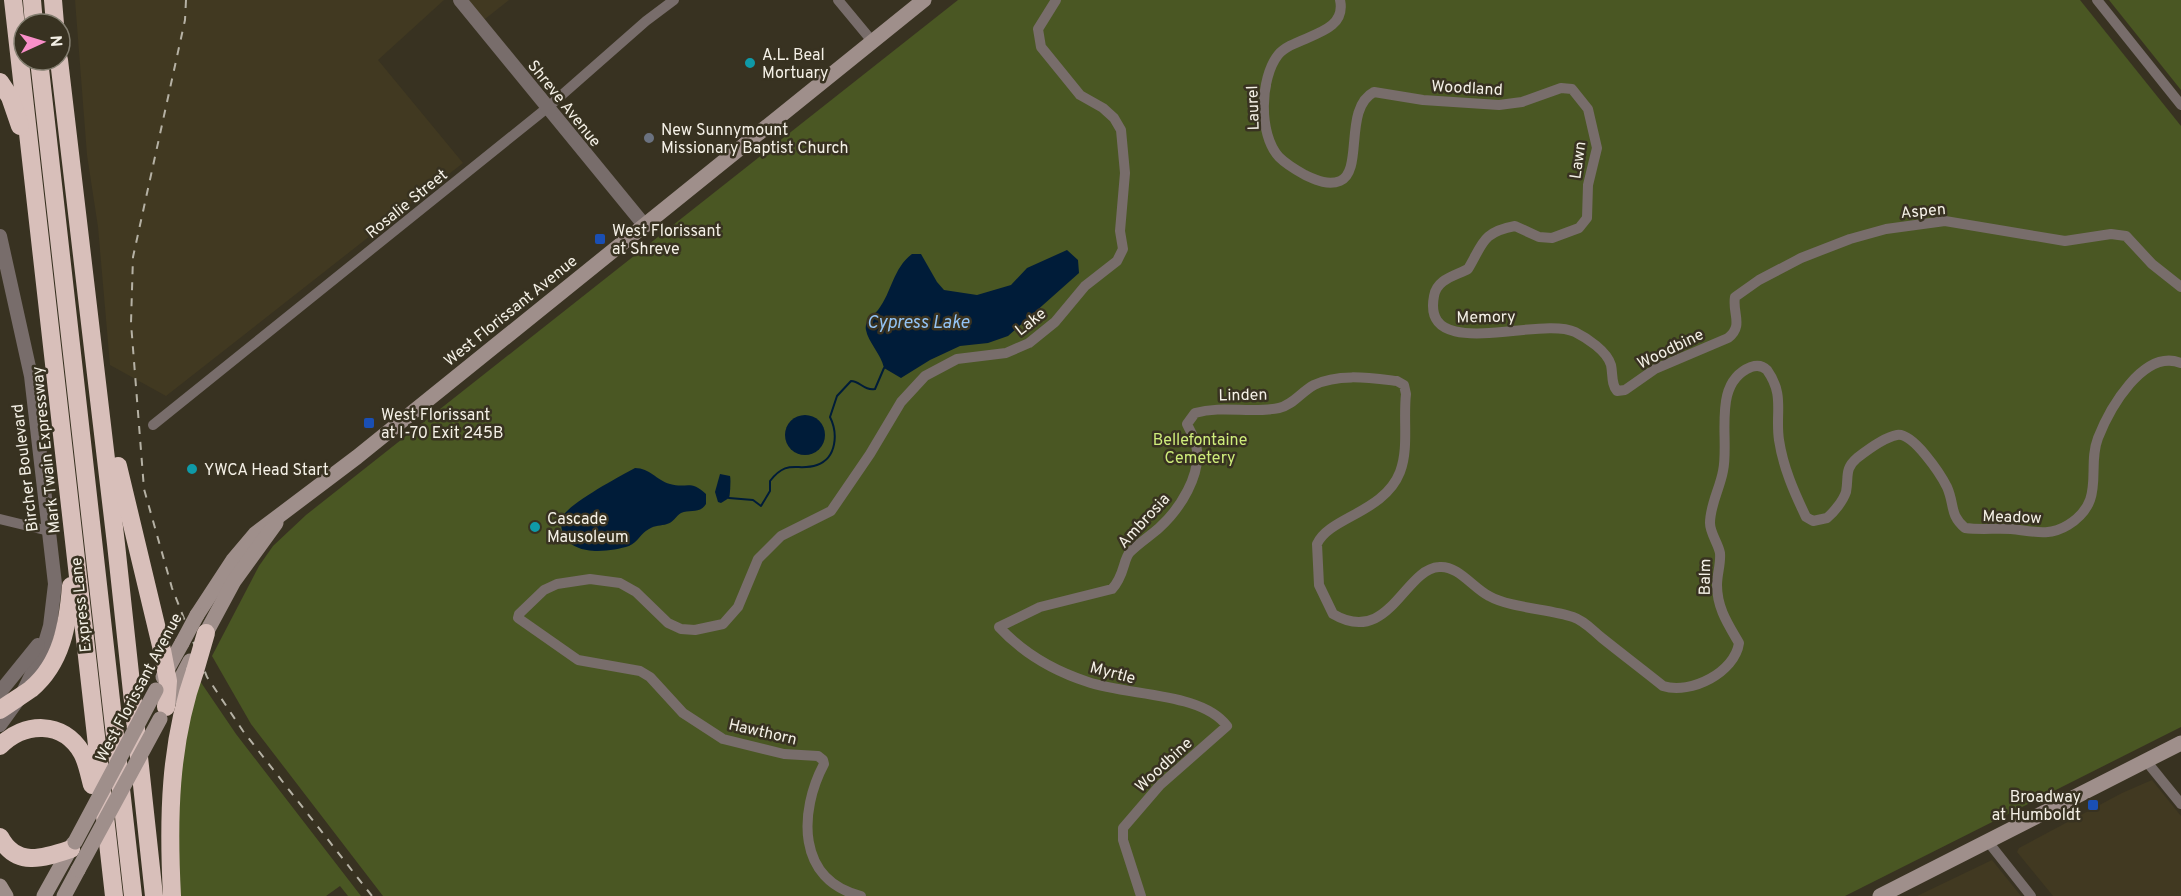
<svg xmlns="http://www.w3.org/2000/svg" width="2181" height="896" viewBox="0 0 2181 896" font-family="Overpass,sans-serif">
  <rect width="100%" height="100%" fill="#383221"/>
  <g fill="#413921">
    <path d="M75 0H444L378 60 463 163 166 396 110 365 98 227 87 155Z"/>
    <path d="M454 0H509L485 19Z"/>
    <path d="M2152 780 2181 816V896H2053L2017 852 2019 848 2122 793Z"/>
    <path d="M1992 860 2021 896H1917Z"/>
  </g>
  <g fill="#4a5723">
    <path d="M958 0H2080L2181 126V727L1845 896H383L251 724 212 656 259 566 273 546 306 515Z"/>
    <path d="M2109 0H2181V90Z"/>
    <path d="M200 681 236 734 361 896H348L340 886 326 896H176L179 740Z"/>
  </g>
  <g fill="#001c39">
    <path d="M1067 250 1078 260 1079 273 1008 336 988 343 960 346 930 360 901 378 884 368C881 354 868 342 866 330 864 321 873 316 878 310 892 292 893 268 912 254H921L937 282 944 290 977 295 1011 285 1027 268Z"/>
    <circle cx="805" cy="435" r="20"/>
    <path d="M635 468C650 468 656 480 670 484 687 489 690 479 706 494V504C700 514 690 509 681 513 676 516 673 523 667 524 661 526 655 525 649 529 641 533 638 542 629 546 610 552 572 557 563 533 561 528 560 521 563 516 570 503 620 476 635 468Z"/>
    <path d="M720 474 730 476C731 479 730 496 729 498L721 503 718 502 715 492Z"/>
  </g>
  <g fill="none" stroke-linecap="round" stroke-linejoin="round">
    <path stroke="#001c39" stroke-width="2" d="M729 498 753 500 761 506 770 491V481C788 458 797 472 817 465 837 458 838 433 830 417L837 396 851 381C860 381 864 391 875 389L884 368"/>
    <g stroke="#786d6b" stroke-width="10">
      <path d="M838 0 872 41"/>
      <path d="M1340 0C1348 36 1294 35 1278 55 1260 78 1258 134 1279 157 1286 164 1296 170 1305 175 1316 180 1328 186 1340 181 1364 171 1343 108 1374 92L1423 100 1499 105 1522 102 1561 88 1572 89 1588 109 1597 148 1588 185 1587 218 1579 228 1552 238 1539 237 1515 226C1482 232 1483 244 1468 269 1455 276 1437 279 1434 296 1421 364 1540 315 1575 332 1587 338 1607 351 1611 365 1613 374 1611 384 1617 391L1625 390 1655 369 1728 338C1744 326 1732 313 1735 297L1759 280 1801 258 1850 239 1886 229 1945 221 2065 241 2111 234 2126 236 2152 264 2181 287"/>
      <path d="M2097 0 2181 105"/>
      <path d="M153 425 547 108 646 21 674 0"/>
      <path d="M0 519 49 531"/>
      <path d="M2147 762 2181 804"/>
      <path d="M1989 843 2031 896"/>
      <path d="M861 896C796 880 799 811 824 764L823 760 818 756 784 754 723 739 683 713 650 677 640 671 578 660 518 618 519 614 544 590 557 584 590 579 620 583 636 592 668 623 681 629 695 630 723 624 738 607 758 559 781 536 831 511 870 454 901 402 925 376 957 359 1006 353 1029 343 1055 322 1085 286 1117 261 1123 249 1120 231 1125 173 1121 130 1114 118 1103 108 1080 95 1041 47 1038 29 1056 0"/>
      <path d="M1141 896 1123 840V828L1160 785 1227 726C1202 692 1128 696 1088 682 1054 671 1023 653 999 627L1040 607 1112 589C1125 575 1123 559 1130 552 1139 543 1150 536 1159 528 1179 510 1203 474 1196 445 1195 438 1190 431 1187 424L1195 413C1223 405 1251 414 1279 408 1293 405 1301 392 1314 385 1338 373 1371 378 1397 381L1404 385 1406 394C1403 419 1409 449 1400 472 1384 513 1329 517 1317 544L1319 585 1333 614C1389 647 1404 569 1439 567 1458 565 1473 588 1489 596 1510 608 1550 609 1573 617 1585 621 1592 630 1602 638 1622 654 1643 670 1663 686 1691 695 1735 672 1739 643 1728 624 1717 608 1717 585 1717 574 1721 564 1720 553 1718 543 1710 533 1710 523 1710 505 1720 488 1723 471 1730 439 1711 383 1751 367 1757 365 1762 365 1767 370 1785 395 1775 413 1779 440 1783 467 1794 492 1806 517L1813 521 1827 518C1834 512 1843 501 1846 492 1849 477 1844 469 1857 458 1866 451 1885 437 1897 435 1913 432 1941 475 1947 487 1955 505 1949 514 1965 528 1981 530 1996 528 2011 529 2032 531 2049 537 2068 525 2107 501 2086 469 2098 438 2109 410 2143 348 2181 363"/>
    </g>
    <g stroke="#786d6b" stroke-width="14">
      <path d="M460 0 645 226"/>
      <path d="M0 236 31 376 55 584 50 626 42 653 21 696 0 725"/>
      <path d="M0 692 38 645"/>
    </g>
    <g stroke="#9f8f8b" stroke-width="15">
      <path d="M197 615 233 560 255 534 357 457 924 0"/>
      <path d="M206 633 234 581 276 523"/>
      <path d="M163 677 182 643"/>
      <path d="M168 703 190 661"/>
      <path d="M0 886 6 896"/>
      <path d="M44 896 73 844"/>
      <path d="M64 896 78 870"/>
      <path d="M1880 896 2181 743"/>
    </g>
    <g stroke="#d8bfba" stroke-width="18">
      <path d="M13 0 114 896"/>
      <path d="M32 0 34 24"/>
      <path d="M53 0 55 24"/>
      <path d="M39 60 133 896"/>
      <path d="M59 60 116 544 154 896"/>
      <path d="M0 82 10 97 20 126"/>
      <path d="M118 466 162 650 168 681 166 707"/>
      <path d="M0 710C10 703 21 696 31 689 62 663 68 624 71 586"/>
      <path d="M0 746C24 722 63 720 82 753 87 762 89 774 92 785"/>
      <path d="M0 837C16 868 44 858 71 849"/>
      <path d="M172 896C168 820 169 744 195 671"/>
    </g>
    <path stroke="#b5b1a4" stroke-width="2" stroke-dasharray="8 8" stroke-linecap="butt" d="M186 0 185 20 133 257 131 323 144 489 172 588 207 677 243 731 372 896"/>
    <g stroke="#9f8f8b" stroke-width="15">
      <path d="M182 643 197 615"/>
      <path d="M75 842 156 690"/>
      <path d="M78 870 160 719"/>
    </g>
    <path stroke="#d8bfba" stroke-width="18" d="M195 671 206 633"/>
  </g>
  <g fill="#0f9aa8" stroke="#383221" stroke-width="2">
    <circle cx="750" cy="63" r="6"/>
    <circle cx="192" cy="469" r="6"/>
    <circle cx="535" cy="527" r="6"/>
  </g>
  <circle fill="#6b7280" stroke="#383221" stroke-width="2" cx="649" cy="138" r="6"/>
  <g fill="#1a4fb4" stroke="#383221" stroke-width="2">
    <rect x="594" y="233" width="12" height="12" rx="3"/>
    <rect x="363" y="417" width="12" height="12" rx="3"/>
    <rect x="2087" y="799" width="12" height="12" rx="3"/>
  </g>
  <g text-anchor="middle" stroke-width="5" stroke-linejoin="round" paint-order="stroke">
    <g font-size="16" fill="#f4f0e6" stroke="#383221" text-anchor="start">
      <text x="762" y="60">A.L. Beal<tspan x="762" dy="18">Mortuary</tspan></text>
      <text x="661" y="135">New Sunnymount<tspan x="661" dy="18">Missionary Baptist Church</tspan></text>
      <text x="612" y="236">West Florissant<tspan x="612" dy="18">at Shreve</tspan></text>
      <text x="381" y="420">West Florissant<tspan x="381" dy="18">at I-70 Exit 245B</tspan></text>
      <text x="204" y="475">YWCA Head Start</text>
      <text x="547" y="524">Cascade<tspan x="547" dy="18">Mausoleum</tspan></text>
      <text x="2081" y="802" text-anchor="end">Broadway<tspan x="2081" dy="18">at Humboldt</tspan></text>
    </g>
    <g font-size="16" fill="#f4f0e6" stroke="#383221">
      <text transform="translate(1467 87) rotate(3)" y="6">Woodland</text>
      <text transform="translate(565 103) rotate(51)" y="6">Shreve Avenue</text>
      <text transform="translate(1252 108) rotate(-92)" y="6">Laurel</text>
      <text transform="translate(1577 160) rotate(-82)" y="6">Lawn</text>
      <text transform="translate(406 203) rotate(-39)" y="6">Rosalie Street</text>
      <text transform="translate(1923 210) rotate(-5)" y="6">Aspen</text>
      <text transform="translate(510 310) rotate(-39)" y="6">West Florissant Avenue</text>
      <text transform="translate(1486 316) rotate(-1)" y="6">Memory</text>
      <text transform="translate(1030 321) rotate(-38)" y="6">Lake</text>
      <text transform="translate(1670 348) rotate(-26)" y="6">Woodbine</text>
      <text transform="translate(1243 394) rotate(-1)" y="6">Linden</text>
      <text transform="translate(45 450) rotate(-96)" y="6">Mark Twain Expressway</text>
      <text transform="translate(24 468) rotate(-97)" y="6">Bircher Boulevard</text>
      <text transform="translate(2012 516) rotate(2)" y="6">Meadow</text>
      <text transform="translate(1143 520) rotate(-47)" y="6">Ambrosia</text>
      <text transform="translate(1704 577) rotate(-89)" y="6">Balm</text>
      <text transform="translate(80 605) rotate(-96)" y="6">Express Lane</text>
      <text transform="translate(1113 672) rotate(15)" y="6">Myrtle</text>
      <text transform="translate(138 687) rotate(-62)" y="6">West Florissant Avenue</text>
      <text transform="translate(763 731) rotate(13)" y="6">Hawthorn</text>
      <text transform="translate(1163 764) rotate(-43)" y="6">Woodbine</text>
    </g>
    <g font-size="16" fill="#cfed7b" stroke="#383221">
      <text x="1200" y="445">Bellefontaine<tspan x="1200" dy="18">Cemetery</tspan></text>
    </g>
    <g font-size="18" font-style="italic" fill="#93c3f4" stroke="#383221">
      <text x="918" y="328">Cypress Lake</text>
    </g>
  </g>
  <g transform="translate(42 42) rotate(86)"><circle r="28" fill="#383221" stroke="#837e70" stroke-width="1.5"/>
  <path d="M0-4.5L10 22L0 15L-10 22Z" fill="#f98fc9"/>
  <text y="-9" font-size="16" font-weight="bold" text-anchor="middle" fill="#f4f0e6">N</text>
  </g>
</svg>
